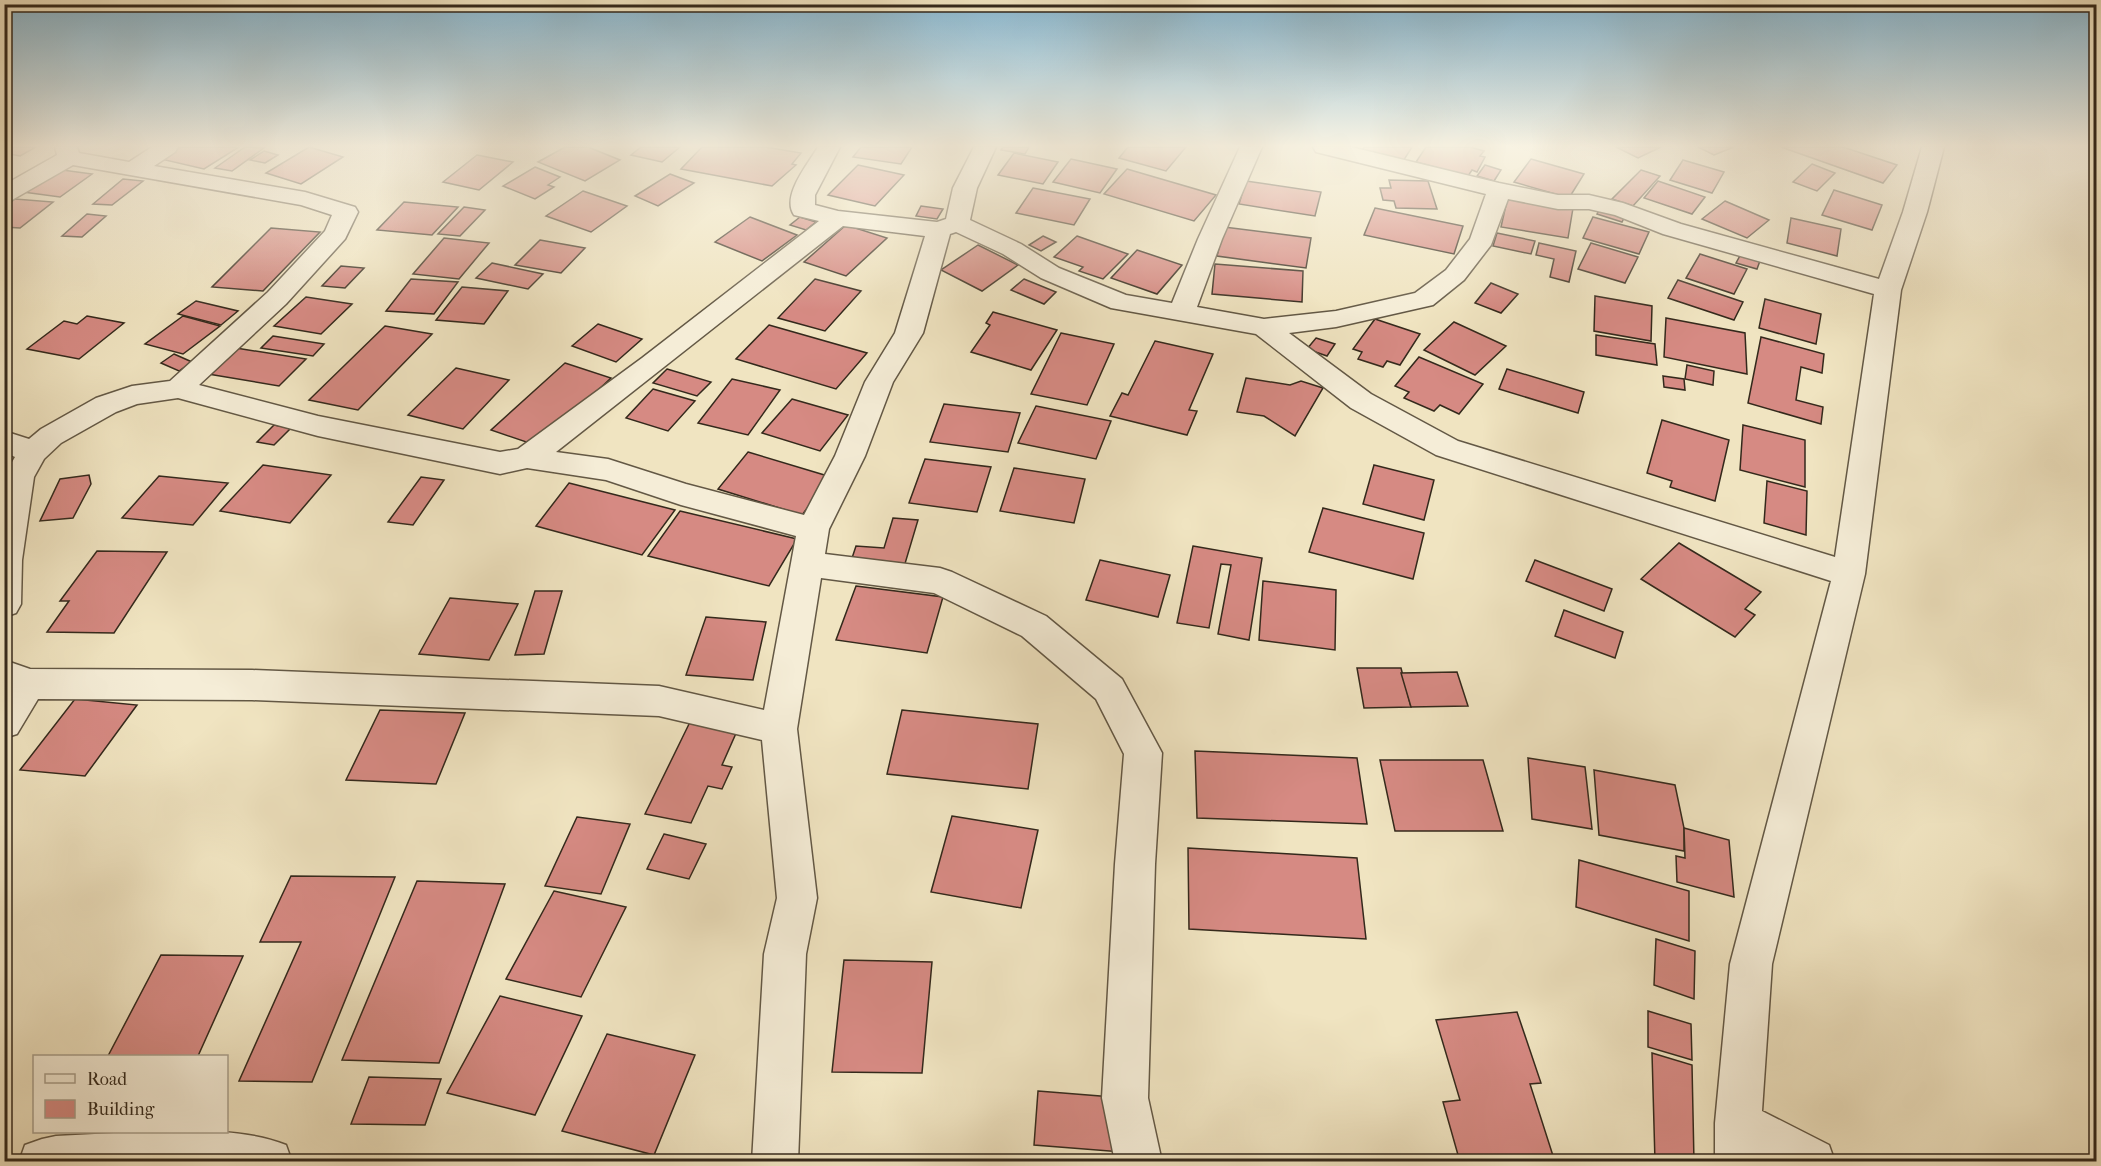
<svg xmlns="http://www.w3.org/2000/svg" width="2101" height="1166" viewBox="0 0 2101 1166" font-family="'IM FELL French Canon',serif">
  <rect width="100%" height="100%" fill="#f0e4c1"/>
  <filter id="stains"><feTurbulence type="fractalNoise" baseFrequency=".00333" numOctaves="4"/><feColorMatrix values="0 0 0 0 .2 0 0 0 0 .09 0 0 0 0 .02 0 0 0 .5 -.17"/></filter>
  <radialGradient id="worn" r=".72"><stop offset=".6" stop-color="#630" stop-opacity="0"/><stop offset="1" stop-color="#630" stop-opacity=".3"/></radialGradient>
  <g fill="#d68a83" stroke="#34291c" stroke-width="1.5">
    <path d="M4 147H36L20 156 4 153Z"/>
    <path d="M181 147H239L204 169 161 159Z"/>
    <path d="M245 147 264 148 232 171 215 168Z"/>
    <path d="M309 147 343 157 301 184 266 173Z"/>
    <path d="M565 147H588L620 160 585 181 538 162Z"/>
    <path d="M641 147H680L662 162 631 155Z"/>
    <path d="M702 147H765L801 153 792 164 796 165 772 186 681 169Z"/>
    <path d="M861 147H912L901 164 853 157Z"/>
    <path d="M1003 147H1029L1025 154 1001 150Z"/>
    <path d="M1128 147H1186L1166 171 1119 158Z"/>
    <path d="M1364 147H1412L1402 163 1361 152Z"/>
    <path d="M1426 147H1470L1484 151 1480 156 1485 157 1477 172 1472 170 1468 176 1416 162Z"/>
    <path d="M1616 147H1661L1638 158Z"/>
    <path d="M1698 147H1734L1714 155Z"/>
    <path d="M1781 147H1843L1897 165 1883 183Z"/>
    <path d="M264 151 278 155 265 163 250 160Z"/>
    <path d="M1014 153 1058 162 1043 184 998 175Z"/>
    <path d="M477 155 513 162 479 190 443 182Z"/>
    <path d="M1071 159 1117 169 1100 193 1053 182Z"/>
    <path d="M1531 159 1584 174 1569 198 1514 182Z"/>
    <path d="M1683 160 1724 172 1712 193 1670 180Z"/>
    <path d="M1812 164 1835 173 1817 191 1793 182Z"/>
    <path d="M858 165 904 175 875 206 828 195Z"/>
    <path d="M1485 165 1501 170 1494 181 1477 176Z"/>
    <path d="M535 167 560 177 548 185 554 187 535 199 503 186Z"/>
    <path d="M55 169 92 174 60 197 23 192Z"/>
    <path d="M1127 169 1216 195 1194 221 1104 194Z"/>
    <path d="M1641 170 1660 176 1633 206 1612 199Z"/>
    <path d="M670 174 694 183 658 206 635 196Z"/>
    <path d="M123 179 143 181 112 205 93 204Z"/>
    <path d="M1389 180 1428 181 1437 209 1396 208 1394 201 1383 200 1380 188H1391Z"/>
    <path d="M1246 181 1321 192 1315 216 1239 204Z"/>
    <path d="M1658 181 1705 197 1692 214 1644 198Z"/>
    <path d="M1033 188 1090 199 1074 225 1016 213Z"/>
    <path d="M1834 190 1882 205 1872 230 1822 215Z"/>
    <path d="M583 191 627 206 591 232 546 216Z"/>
    <path d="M1508 196 1573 208 1568 238 1501 227Z"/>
    <path d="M15 199 53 202 20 228 4 227V207Z"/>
    <path d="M1725 201 1769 220 1747 238 1702 219Z"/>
    <path d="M404 202 458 207 432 235 377 230Z"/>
    <path d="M921 206 943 209 937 219 916 216Z"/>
    <path d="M464 207 485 210 460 236 438 234Z"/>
    <path d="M1601 207 1626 214 1622 222 1597 214Z"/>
    <path d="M1375 208 1463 226 1454 254 1364 235Z"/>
    <path d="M87 214 106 216 82 237 62 236Z"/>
    <path d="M750 217 797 235 762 261 715 242Z"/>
    <path d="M800 217 816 222 806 230 790 225Z"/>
    <path d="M1593 217 1649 232 1639 254 1583 238Z"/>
    <path d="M1791 218 1841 229 1837 256 1787 243Z"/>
    <path d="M846 225 887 238 846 276 804 262Z"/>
    <path d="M1224 227 1311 238 1306 268 1217 256Z"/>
    <path d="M271 228 320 232 263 291 212 287Z"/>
    <path d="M1497 233 1535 241 1531 254 1493 246Z"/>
    <path d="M1043 236 1056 242 1041 251 1029 245Z"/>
    <path d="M1077 236 1128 254 1103 279 1079 271 1083 267 1054 257Z"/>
    <path d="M444 238 489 243 459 279 413 274Z"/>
    <path d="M540 240 585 248 561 273 515 265Z"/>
    <path d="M1539 243 1576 251 1569 282 1550 277 1554 259 1536 255Z"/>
    <path d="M1591 243 1638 257 1625 283 1578 269Z"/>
    <path d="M978 245 1018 265 982 291 941 270Z"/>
    <path d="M1137 250 1182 265 1157 294 1111 278Z"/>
    <path d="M1742 252 1761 258 1757 269 1736 263Z"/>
    <path d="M1700 254 1747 269 1734 294 1686 278Z"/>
    <path d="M492 263 543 274 528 289 476 278Z"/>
    <path d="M1215 264 1303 271 1302 302 1212 294Z"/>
    <path d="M341 266 364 268 345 288 322 286Z"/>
    <path d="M411 279 458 282 434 314 386 311Z"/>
    <path d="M815 279 861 291 825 331 778 318Z"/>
    <path d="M1024 279 1056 292 1044 304 1011 290Z"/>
    <path d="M1678 280 1743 302 1734 320 1668 298Z"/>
    <path d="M1491 283 1518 294 1501 313 1475 303Z"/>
    <path d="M462 287 508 291 484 324 436 320Z"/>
    <path d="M1595 296 1652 306 1651 341 1594 331Z"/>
    <path d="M306 297 352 304 321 334 274 326Z"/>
    <path d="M1765 299 1821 314 1816 344 1759 328Z"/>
    <path d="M196 301 238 311 221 325 178 314Z"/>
    <path d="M993 312 1057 330 1031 370 971 352 990 325 986 323Z"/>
    <path d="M87 316 124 323 79 359 27 349 64 321 77 324Z"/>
    <path d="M183 316 220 326 183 354 145 344Z"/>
    <path d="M1666 318 1745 333 1747 374 1664 357Z"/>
    <path d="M1375 319 1420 334 1400 365 1387 361 1383 367 1358 359 1362 352 1353 349Z"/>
    <path d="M1454 322 1506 346 1475 375 1424 350Z"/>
    <path d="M598 324 642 339 616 362 572 346Z"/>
    <path d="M769 325 867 353 836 389 736 359Z"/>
    <path d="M385 326 432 334 358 410 309 400Z"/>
    <path d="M1061 333 1114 344 1087 405 1031 394Z"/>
    <path d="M1596 335 1655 344 1657 365 1596 355Z"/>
    <path d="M273 336 324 344 313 356 261 348Z"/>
    <path d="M1761 337 1824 354 1822 373 1801 367 1796 400 1823 407 1821 424 1748 403Z"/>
    <path d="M1316 338 1335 344 1327 356 1307 349Z"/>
    <path d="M1155 341 1213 354 1189 410 1197 411 1187 435 1110 416 1122 393 1128 395Z"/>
    <path d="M236 348 306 359 279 386 208 374Z"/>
    <path d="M174 354 192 362 179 371 161 363Z"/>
    <path d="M1419 357 1483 384 1459 414 1440 405 1434 411 1404 398 1409 392 1395 386Z"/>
    <path d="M565 363 611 378 538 446 491 430Z"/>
    <path d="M1687 365 1714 371 1713 385 1685 379Z"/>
    <path d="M456 368 509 380 463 429 408 415Z"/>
    <path d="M667 369 711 382 697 396 653 383Z"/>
    <path d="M1507 369 1584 392 1578 413 1499 389Z"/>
    <path d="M1663 376 1684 379 1685 390 1664 387Z"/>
    <path d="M1246 378 1290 385 1301 381 1323 388 1295 436 1264 416 1237 412Z"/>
    <path d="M732 379 780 390 748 435 698 423Z"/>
    <path d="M653 389 695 401 668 431 626 418Z"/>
    <path d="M792 399 848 415 820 451 762 433Z"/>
    <path d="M944 404 1020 413 1008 452 930 442Z"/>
    <path d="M1036 406 1111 421 1096 459 1018 443Z"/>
    <path d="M1662 420 1729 440 1715 501 1670 487 1672 481 1647 473Z"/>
    <path d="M274 425 291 428 274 445 257 442Z"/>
    <path d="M1743 425 1805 440V487L1740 470Z"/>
    <path d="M748 452 831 477 802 515 718 489Z"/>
    <path d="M925 459 991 467 977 512 909 503Z"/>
    <path d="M263 465 331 475 290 523 220 511Z"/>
    <path d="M1374 465 1434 480 1424 520 1363 504Z"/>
    <path d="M1014 468 1085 479 1074 523 1000 511Z"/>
    <path d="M89 475 91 484 73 518 40 521 60 479Z"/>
    <path d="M159 476 228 483 193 525 122 518Z"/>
    <path d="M421 477 444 480 413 525 388 522Z"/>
    <path d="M1767 481 1807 491 1806 535 1764 523Z"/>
    <path d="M569 483 675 510 642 555 536 526Z"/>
    <path d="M1323 508 1424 533 1413 579 1309 552Z"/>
    <path d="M680 511 797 539 769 586 648 556Z"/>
    <path d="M893 518 918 520 904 567 851 561 856 546 884 548Z"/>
    <path d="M1679 543 1761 592 1745 609 1755 615 1735 637 1641 579Z"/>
    <path d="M1193 546 1262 558 1249 640 1218 634 1231 565 1221 564 1209 628 1177 623Z"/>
    <path d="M97 551 167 552 114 633 47 632 69 601H60Z"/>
    <path d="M1100 560 1170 575 1158 617 1086 600Z"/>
    <path d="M1535 560 1612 589 1604 611 1526 581Z"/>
    <path d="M1263 581 1336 590 1335 650 1259 640Z"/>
    <path d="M856 586 943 597 927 653 836 640Z"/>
    <path d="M535 591H562L544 654 515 655Z"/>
    <path d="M450 598 518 604 489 660 419 654Z"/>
    <path d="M1564 610 1623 632 1615 658 1555 636Z"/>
    <path d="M706 617 766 622 753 680 686 675Z"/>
    <path d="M1357 668H1401L1411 707 1364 708Z"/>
    <path d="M1457 672 1468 706 1411 707 1401 673Z"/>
    <path d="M75 699 137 705 85 776 20 770Z"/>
    <path d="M380 710 465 713 436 784 346 780Z"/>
    <path d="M902 710 1038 724 1028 789 887 774Z"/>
    <path d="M690 722 737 731 722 765 732 767 722 789 708 786 691 823 645 814Z"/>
    <path d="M1195 751 1357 758 1367 824 1197 818Z"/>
    <path d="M1528 758 1585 767 1592 829 1532 819Z"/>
    <path d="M1380 760H1483L1503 831H1395Z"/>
    <path d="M1594 770 1675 785 1684 828V851L1599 835Z"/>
    <path d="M952 816 1038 830 1021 908 931 892Z"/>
    <path d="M577 817 630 824 601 894 545 886Z"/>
    <path d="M1684 828 1729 840 1734 897 1677 882 1676 856 1685 858Z"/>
    <path d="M664 834 706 844 689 879 647 869Z"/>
    <path d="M1188 848 1357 858 1366 939 1189 929Z"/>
    <path d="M1579 860 1689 891V941L1576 907Z"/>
    <path d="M291 876 395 877 312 1082 239 1081 301 942H260Z"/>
    <path d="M417 881 505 884 439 1063 342 1060Z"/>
    <path d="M554 891 626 907 581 997 506 979Z"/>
    <path d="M1656 939 1695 951 1694 999 1654 985Z"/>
    <path d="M161 955 243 956 198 1056H108Z"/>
    <path d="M844 960 932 962 922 1073 832 1072Z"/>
    <path d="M500 996 582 1016 535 1115 447 1093Z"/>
    <path d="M1648 1011 1691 1024 1692 1060 1648 1047Z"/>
    <path d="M1517 1012 1541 1083 1530 1084 1555 1162H1460L1443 1102 1460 1100 1436 1020Z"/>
    <path d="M607 1034 695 1055 654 1155 562 1131Z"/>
    <path d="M1652 1053 1692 1065 1694 1162H1655Z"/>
    <path d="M369 1077 441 1079 425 1125 351 1124Z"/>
    <path d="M1038 1091 1125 1098 1122 1152 1034 1145Z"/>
  </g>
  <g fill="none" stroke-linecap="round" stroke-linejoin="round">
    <defs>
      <g id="minor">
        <path d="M55 147H77L79 153 129 162 152 147H178L175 152 154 166 305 192 355 207 358 212 345 239 286 304 199 385 318 416 500 452 518 449 642 358 819 221 794 215C781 196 808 164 818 147H840L815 195V205L838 211 937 222 946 219 953 188 974 147H996L977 188 970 220 1021 244 1059 268 1126 295 1172 303 1198 239 1240 147H1262L1222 239 1197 307 1264 319 1336 311 1415 293 1446 270 1470 239 1486 194 1316 152 1313 147H1351L1499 183 1558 195H1589L1623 203 1681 224 1879 279 1903 212 1922 147H1944L1927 212 1901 290 1865 574 1772 964 1762 1111 1829 1145 1835 1162H1715V1123L1730 964 1831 581 1436 455 1351 408 1256 334 1111 308 1041 278 1003 254 956 232 950 234 923 333 893 382 865 456 829 529 825 554 940 568 952 572 1046 616 1122 679 1162 753 1155 864 1148 1098 1162 1162H1115L1102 1098 1115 864 1124 754 1096 699 1022 636 934 593 821 578 797 729 817 898 806 954 798 1162H752L764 954 777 898 762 740 659 716 252 700 38 699 17 734 4 738V660L30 669 252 670 659 686 764 710 796 536 681 505 606 480 527 468 500 474 318 436 178 398 137 404 116 412 61 443 44 459 34 477 22 560 21 604 16 613 4 617V476L15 457 4 452V431L29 439 41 429 96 398 132 386 170 381 268 292 325 231 332 215 301 205 73 165 12 200 4 202V185L57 155ZM1508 199 1558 209H1589L1615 215 1663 234 1874 294 1835 557 1458 441 1371 394 1289 333 1336 327 1433 305 1464 280 1491 245ZM843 226 925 236 895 333 865 382 835 456 804 515 686 484 608 459 556 452Z"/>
        <path d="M114 1133C167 1132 236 1125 286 1145L292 1162H19L25 1145 42 1139 56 1136Z"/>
      </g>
    </defs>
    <use href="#minor" stroke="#635845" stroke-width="3"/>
    <use href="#minor" fill="#f5edd7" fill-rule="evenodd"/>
  </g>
  <linearGradient id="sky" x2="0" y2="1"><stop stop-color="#89b8d1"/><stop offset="0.47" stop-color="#f8f3e3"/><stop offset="1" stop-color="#f8f3e3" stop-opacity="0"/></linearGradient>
  <rect width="2101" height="310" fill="url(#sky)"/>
  <rect width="2101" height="1166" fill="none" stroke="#f0e4c1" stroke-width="24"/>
  <rect x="6" y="6" width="2089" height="1154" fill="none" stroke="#34291c" stroke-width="3"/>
  <rect x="12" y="12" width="2077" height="1142" fill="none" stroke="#34291c" stroke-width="1.5"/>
  <rect x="33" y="1055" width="195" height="78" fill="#f5edd7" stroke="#a89f8c" stroke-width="1.5"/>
  <rect x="45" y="1074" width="30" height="9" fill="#f5edd7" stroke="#a89f8c" stroke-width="1.5"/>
  <text x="87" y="1085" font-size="18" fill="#34291c">Road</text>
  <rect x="45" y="1100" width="30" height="18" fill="#d68a83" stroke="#a89f8c" stroke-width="1.5"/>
  <text x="87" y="1115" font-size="18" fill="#34291c">Building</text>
  <rect width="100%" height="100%" filter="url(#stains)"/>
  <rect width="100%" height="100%" fill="url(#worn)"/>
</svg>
